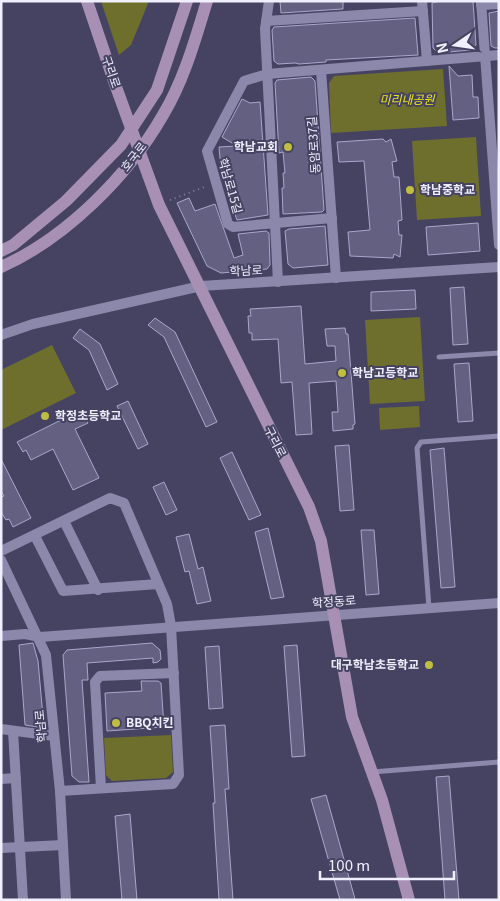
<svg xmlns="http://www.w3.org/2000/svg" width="500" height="901" viewBox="0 0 500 901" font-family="Georgia,'Noto Sans KR',serif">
  <rect width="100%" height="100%" fill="#464362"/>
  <g fill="#6e6e2d">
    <path d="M101 1H149L131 45 119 55Z"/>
    <path d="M443 69 447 126 331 133 329 83 334 76Z"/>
    <path d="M476 137 481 216 417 220 412 141Z"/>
    <path d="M420 317 425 401 370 404 365 320Z"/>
    <path d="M52 345 76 393 1 430V370Z"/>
    <path d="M419 406 420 427 380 430 379 408Z"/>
    <path d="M171 735 173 772 166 778 112 781 106 775 104 738Z"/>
  </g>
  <g fill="#636082" stroke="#a9a7cc">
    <path d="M280 1H343V9L281 13Z"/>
    <path d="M440 1H473L476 45 471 50 438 53 433 48 432 3Z"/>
    <path d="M499 11V48H495L491 46 489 13Z"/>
    <path d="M415 18 418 55 326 60V62L299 64 295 63 278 64 274 61 272 30 274 27Z"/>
    <path d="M449 66 458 76 472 75 473 97H478L479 118 453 120Z"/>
    <path d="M311 77 315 81 324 210 322 212 283 214 282 188H284L283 173H285L283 152 279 153 275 83 277 80Z"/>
    <path d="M242 99 250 103 260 102 268 215 237 220 231 203 230 181H228L221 169 219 147 237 146 222 137Z"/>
    <path d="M383 139 386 142 391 139 397 161 392 162 394 177H399L402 220 398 221 399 235H402L400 257 394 254 393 258 350 256 348 232 370 230 364 161 339 162 337 142Z"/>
    <path d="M189 198 195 211 215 204 234 258 243 255 238 234 266 231 269 233 270 265 267 269 221 273 207 266 177 203Z"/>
    <path d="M478 223 480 251 428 255 426 227Z"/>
    <path d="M325 226 328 265 293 268 288 264 285 231 289 229Z"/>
    <path d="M464 287 468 344 453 345 450 288Z"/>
    <path d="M415 290 416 309 371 311V292Z"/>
    <path d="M301 306 305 364 336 361 335 346H327L325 329 345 328 346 334H348L355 424 353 425V429L333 431 332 412H338L336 381 309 383 312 434 296 435 292 382 281 383 278 339 252 340V333H249L248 316H251L250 309Z"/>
    <path d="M155 318 175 332 217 422 206 427 164 337 148 325Z"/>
    <path d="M80 329 100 344 118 384 107 390 89 350 73 338Z"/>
    <path d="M469 363 473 421 458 422 454 364Z"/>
    <path d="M128 401 148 444 138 449 117 406Z"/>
    <path d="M81 410 88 423 75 429 99 478 73 490 53 449 31 460 26 450 23 452 17 442Z"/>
    <path d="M349 445 354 510 340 511 335 446Z"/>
    <path d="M444 448 455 587 441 588 430 450Z"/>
    <path d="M232 452 261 515 249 520 220 458Z"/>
    <path d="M1 459 31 518 13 527 9 519 6 520 1 512V497L4 496 1 491Z"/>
    <path d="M164 482 177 510 166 515 153 487Z"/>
    <path d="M268 528 284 597 271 599 255 532Z"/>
    <path d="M361 530H374L379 594 366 595Z"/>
    <path d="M189 534 198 569 203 567 211 601 197 604 189 571 185 572 176 537Z"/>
    <path d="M33 643 38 661 44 728 25 725 19 645Z"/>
    <path d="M152 643 160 650 161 659 158 662 153 663V658L87 663 88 680H82L89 782H79L72 776 63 655 67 650Z"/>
    <path d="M297 645 305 756 292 757 284 646Z"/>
    <path d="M219 646 223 708 209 709 205 647Z"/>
    <path d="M141 681H158L161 683 164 727 107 731 105 693 142 691Z"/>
    <path d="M225 725 229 789H225L233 900H219L213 803H215L210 726Z"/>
    <path d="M449 776 459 900H445L436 777Z"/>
    <path d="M326 795 355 899 351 900H340L311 799Z"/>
    <path d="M130 814 137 900H122L115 816Z"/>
  </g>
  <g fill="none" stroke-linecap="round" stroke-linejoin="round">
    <path stroke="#83819a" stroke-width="2" stroke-dasharray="1 4" stroke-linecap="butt" d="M170 200 207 186"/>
    <g stroke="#8b88ac" stroke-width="5">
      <path d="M439 357 499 353"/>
      <path d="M429 608 417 448 421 442 499 436"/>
      <path d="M372 772 499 762"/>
    </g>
    <g stroke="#8b88ac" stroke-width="10">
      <path d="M269 1 265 29 278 282"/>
      <path d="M422 1 427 61"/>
      <path d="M481 1 499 245"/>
      <path d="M481 5 499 4"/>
      <path d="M266 21 423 11"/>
      <path d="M321 70 336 278"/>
      <path d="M332 218 233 227 228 224 207 151 244 81 267 74 499 55"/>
      <path d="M1 335 33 324 201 286 499 267"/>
      <path d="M64 521 98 590"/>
      <path d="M35 536 63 591 158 584"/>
      <path d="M1 551 110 498 124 503 167 604 171 626 179 775 173 784 60 791"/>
      <path d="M1 560 46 655 60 791 66 900"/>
      <path d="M1 636 25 634 40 637 499 603"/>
      <path d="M1 729 54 736"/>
      <path d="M13 731 23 900"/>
      <path d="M1 779 16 778"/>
      <path d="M101 788 95 682 100 676 174 673"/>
      <path d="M1 848 63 845"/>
    </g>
    <g stroke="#a890b4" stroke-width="12">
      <path d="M87 1 115 84 159 205 309 507 321 541 352 717 382 800 409 900"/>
      <path d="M1 251 13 245 66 201 121 145 157 90 187 1"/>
      <path d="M1 267C66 238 128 176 163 115 184 80 195 40 207 1"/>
    </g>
  </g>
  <g fill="#c0be41" stroke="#464362" stroke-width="2">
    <circle cx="288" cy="147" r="5"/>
    <circle cx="410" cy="190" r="5"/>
    <circle cx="342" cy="373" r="5"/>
    <circle cx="45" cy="416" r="5"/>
    <circle cx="429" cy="665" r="5"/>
    <circle cx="116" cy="723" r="5"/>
  </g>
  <g text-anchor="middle" stroke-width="4" stroke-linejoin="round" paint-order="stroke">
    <g font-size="12" fill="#f0efff" stroke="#464362">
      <text transform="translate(111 72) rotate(71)" y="4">구리로</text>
      <text transform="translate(314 145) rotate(-94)" y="4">동암로37길</text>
      <text transform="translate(134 157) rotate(-52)" y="4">호국로</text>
      <text transform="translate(230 186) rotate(74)" y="4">학남로15길</text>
      <text transform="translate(246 271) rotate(-3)" y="4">학남로</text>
      <text transform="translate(275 442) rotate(63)" y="4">구리로</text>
      <text transform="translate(334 602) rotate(-4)" y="4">학정동로</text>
      <text transform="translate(41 726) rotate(-95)" y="4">학남로</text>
    </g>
    <g font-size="12" font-style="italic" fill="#ece80f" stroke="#464362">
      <text x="407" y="104">미리내공원</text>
    </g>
    <g font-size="12" font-weight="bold" fill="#f0efff" stroke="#464362" text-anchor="start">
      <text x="278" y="151" text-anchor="end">학남교회</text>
      <text x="420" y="194">학남중학교</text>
      <text x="352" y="377">학남고등학교</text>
      <text x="55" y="420">학정초등학교</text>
      <text x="419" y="669" text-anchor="end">대구학남초등학교</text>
      <text x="126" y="727">BBQ치킨</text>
    </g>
  </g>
  <rect width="500" height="901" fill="none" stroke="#f0efff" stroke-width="5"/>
  <g transform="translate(455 45) rotate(257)" stroke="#464362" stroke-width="4" paint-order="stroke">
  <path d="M0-4L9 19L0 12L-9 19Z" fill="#f0efff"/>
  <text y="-8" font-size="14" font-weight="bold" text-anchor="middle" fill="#f0efff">N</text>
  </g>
  <path d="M320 871v8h134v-8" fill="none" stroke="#f0efff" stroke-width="2.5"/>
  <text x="328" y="871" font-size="15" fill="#f0efff" stroke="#464362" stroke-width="4" paint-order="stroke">100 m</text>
</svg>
